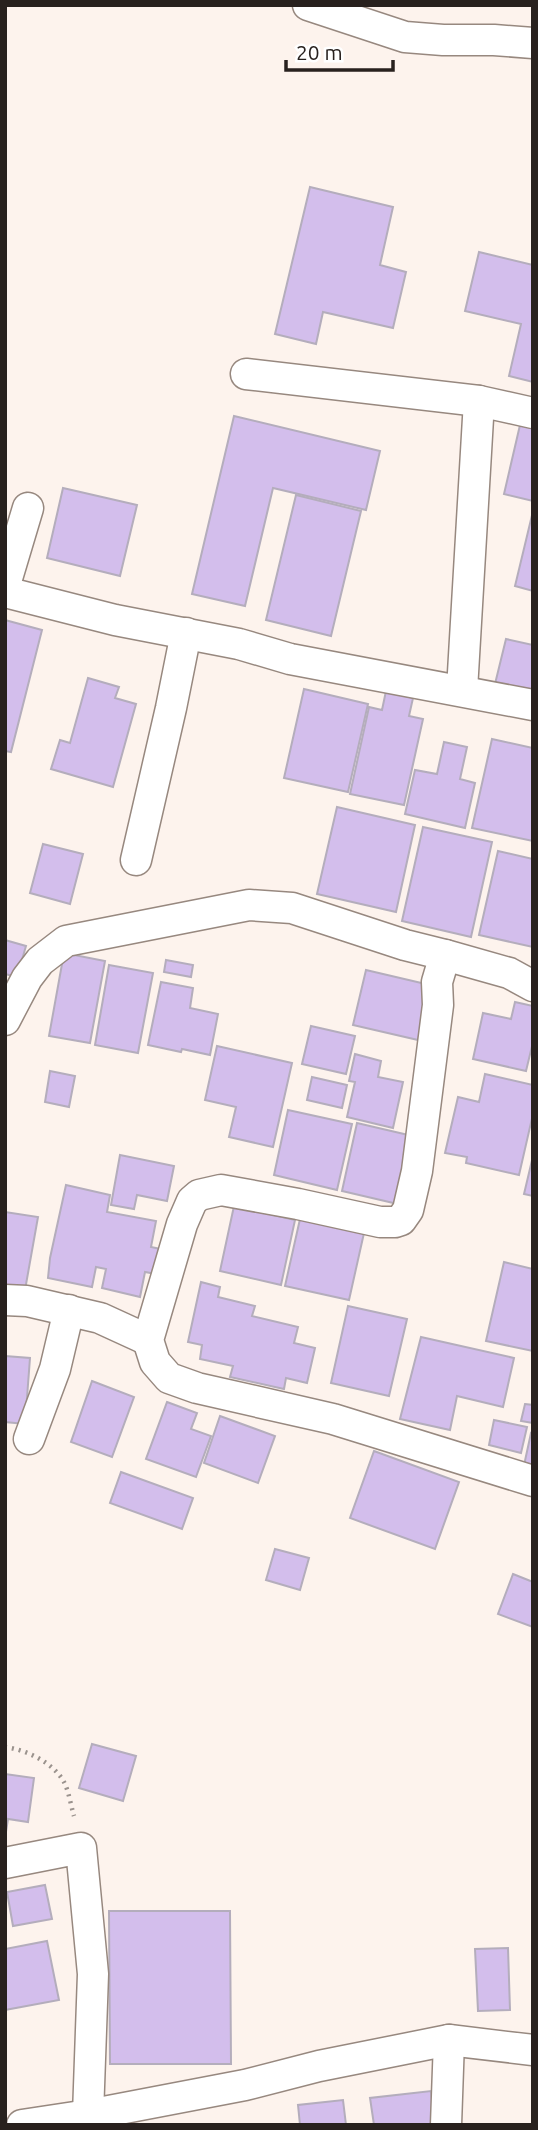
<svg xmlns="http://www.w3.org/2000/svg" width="538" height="2130" viewBox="0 0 538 2130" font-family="Ubuntu,sans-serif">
  <rect width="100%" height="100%" fill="#fdf3ed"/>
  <g fill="#d3beec" stroke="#b4adbc" stroke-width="2">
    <path d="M310 187 393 207 380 265 406 272 393 328 323 312 316 344 275 334Z"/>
    <path d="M479 252 533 265V382L509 376 521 324 465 311Z"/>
    <path d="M234 416 380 451 366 510 273 488 245 606 192 594Z"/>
    <path d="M520 425 533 428V501L504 494Z"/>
    <path d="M63 488 137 505 120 576 47 558Z"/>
    <path d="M296 495 361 511 331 636 266 620Z"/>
    <path d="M533 511V591L515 586Z"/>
    <path d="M5 620 42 630 11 752 5 751Z"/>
    <path d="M506 639 533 645V698L494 688Z"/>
    <path d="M88 678 119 687 115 698 136 704 113 787 51 769 60 740 70 743Z"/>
    <path d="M304 689 368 704 348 792 284 778Z"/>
    <path d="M386 691 413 698 409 716 423 719 404 805 350 794 369 707 382 710Z"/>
    <path d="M492 739 533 748V841L472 828Z"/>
    <path d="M444 742 467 747 460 779 475 783 465 828 405 814 415 770 437 774Z"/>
    <path d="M337 807 415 825 396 912 317 894Z"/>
    <path d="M423 827 492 842 471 937 402 921Z"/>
    <path d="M43 844 83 854 70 904 30 893Z"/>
    <path d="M498 851 533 859V947L479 935Z"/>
    <path d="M5 940 26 946 17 977 5 974Z"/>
    <path d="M64 953 105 961 90 1043 49 1036Z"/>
    <path d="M166 960 193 965 191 977 164 972Z"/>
    <path d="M109 965 153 973 138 1053 95 1045Z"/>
    <path d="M366 970 430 985 418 1040 353 1025Z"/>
    <path d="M161 982 193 988 190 1008 218 1014 210 1055 182 1049 181 1052 148 1045Z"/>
    <path d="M515 1002 533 1006V1042L526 1071 473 1059 483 1013 511 1019Z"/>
    <path d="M311 1026 355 1036 346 1074 302 1064Z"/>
    <path d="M217 1046 292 1063 273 1147 229 1137 236 1107 205 1100Z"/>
    <path d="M355 1054 381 1061 378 1077 403 1082 393 1128 347 1117 355 1082 349 1081Z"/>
    <path d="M50 1071 75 1076 69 1107 45 1102Z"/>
    <path d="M485 1074 533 1085V1114L519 1175 466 1163 467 1157 445 1153 458 1097 479 1102Z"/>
    <path d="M312 1077 347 1085 342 1108 307 1100Z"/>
    <path d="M288 1110 352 1124 337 1190 274 1175Z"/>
    <path d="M357 1123 417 1137 402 1205 342 1191Z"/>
    <path d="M120 1155 174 1166 167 1201 137 1195 134 1209 111 1205Z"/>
    <path d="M533 1156V1196L524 1194Z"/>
    <path d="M66 1185 110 1195 107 1212 156 1221 151 1247 161 1249 156 1274 145 1272 140 1297 102 1288 106 1269 96 1267 92 1287 48 1278 50 1258Z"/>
    <path d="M234 1206 295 1220 281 1285 220 1271Z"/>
    <path d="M5 1212 38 1217 25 1290 5 1287Z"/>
    <path d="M300 1219 364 1233 349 1300 285 1286Z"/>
    <path d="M504 1262 533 1269V1351L486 1341Z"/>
    <path d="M201 1282 220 1287 218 1297 255 1306 252 1316 298 1327 294 1343 315 1348 307 1383 286 1378 284 1389 230 1377 233 1366 200 1359 202 1345 188 1342Z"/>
    <path d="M348 1306 407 1319 389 1396 331 1383Z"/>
    <path d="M421 1337 514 1358 503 1407 457 1396 450 1430 400 1419Z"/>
    <path d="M5 1356 30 1358 25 1424 5 1422Z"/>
    <path d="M92 1381 134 1397 112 1457 71 1442Z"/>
    <path d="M167 1402 197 1413 191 1429 211 1436 196 1477 146 1459Z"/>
    <path d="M525 1404 533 1405V1423L521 1421Z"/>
    <path d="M220 1416 275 1436 258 1483 204 1463Z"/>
    <path d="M494 1420 527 1427 521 1453 489 1445Z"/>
    <path d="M531 1433 533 1434V1472L523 1470Z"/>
    <path d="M374 1451 459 1482 435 1549 350 1518Z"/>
    <path d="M121 1472 193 1498 182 1529 110 1503Z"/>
    <path d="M275 1549 309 1558 300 1590 266 1580Z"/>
    <path d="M513 1574 533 1582V1627L498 1614Z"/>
    <path d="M92 1744 136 1756 123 1801 79 1788Z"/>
    <path d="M5 1774 34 1778 28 1822 8 1819 5 1838Z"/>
    <path d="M45 1885 52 1919 13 1926 7 1892Z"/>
    <path d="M109 1911H230L231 2064H110Z"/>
    <path d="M47 1941 59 2000 5 2010V1949Z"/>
    <path d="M508 1948 510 2010 478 2011 475 1949Z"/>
    <path d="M431 2091 435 2125H374L370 2098Z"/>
    <path d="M343 2100 346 2125H300L298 2105Z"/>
  </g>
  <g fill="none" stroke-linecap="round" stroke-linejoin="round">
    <defs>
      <g id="street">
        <path d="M308 5 405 37 443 40H494L533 43"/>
        <path d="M246 374 479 401 533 413"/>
        <path d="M5 585 28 508"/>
        <path d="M5 592 115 620 239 644 290 659 533 705"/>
        <path d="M462 690 479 401"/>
        <path d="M136 860 171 708 186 633"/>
        <path d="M445 955 509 973 533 986"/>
        <path d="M5 1020 27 978 40 961 66 941 249 905 292 908 405 945 445 955 437 982 438 1005 417 1171 408 1210 401 1220 395 1222H380L298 1204 221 1190 199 1195 192 1201 182 1224 148 1340 155 1362 169 1378 197 1388 333 1419 533 1481"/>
        <path d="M5 1300 27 1301 100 1318 148 1340"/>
        <path d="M29 1439 55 1369 69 1310"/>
        <path d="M5 1863 81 1848 93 1974 88 2115 245 2085 319 2066 449 2040 533 2050"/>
        <path d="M22 2125 88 2115"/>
        <path d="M446 2125 449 2040"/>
      </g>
    </defs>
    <use href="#street" stroke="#97887f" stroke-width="33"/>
    <path stroke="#9a928d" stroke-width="4.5" stroke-dasharray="2 5" stroke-linecap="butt" d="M5 1747C27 1750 55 1763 65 1784 69 1793 71 1806 74 1816"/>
    <use href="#street" stroke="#fff" stroke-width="30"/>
  </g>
  <rect width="538" height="2130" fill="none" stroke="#28211e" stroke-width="14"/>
  <path d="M286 60v10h107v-10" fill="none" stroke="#28211e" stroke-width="3.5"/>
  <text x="296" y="60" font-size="21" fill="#28211e" stroke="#ffffff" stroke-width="5" paint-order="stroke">20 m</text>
</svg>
